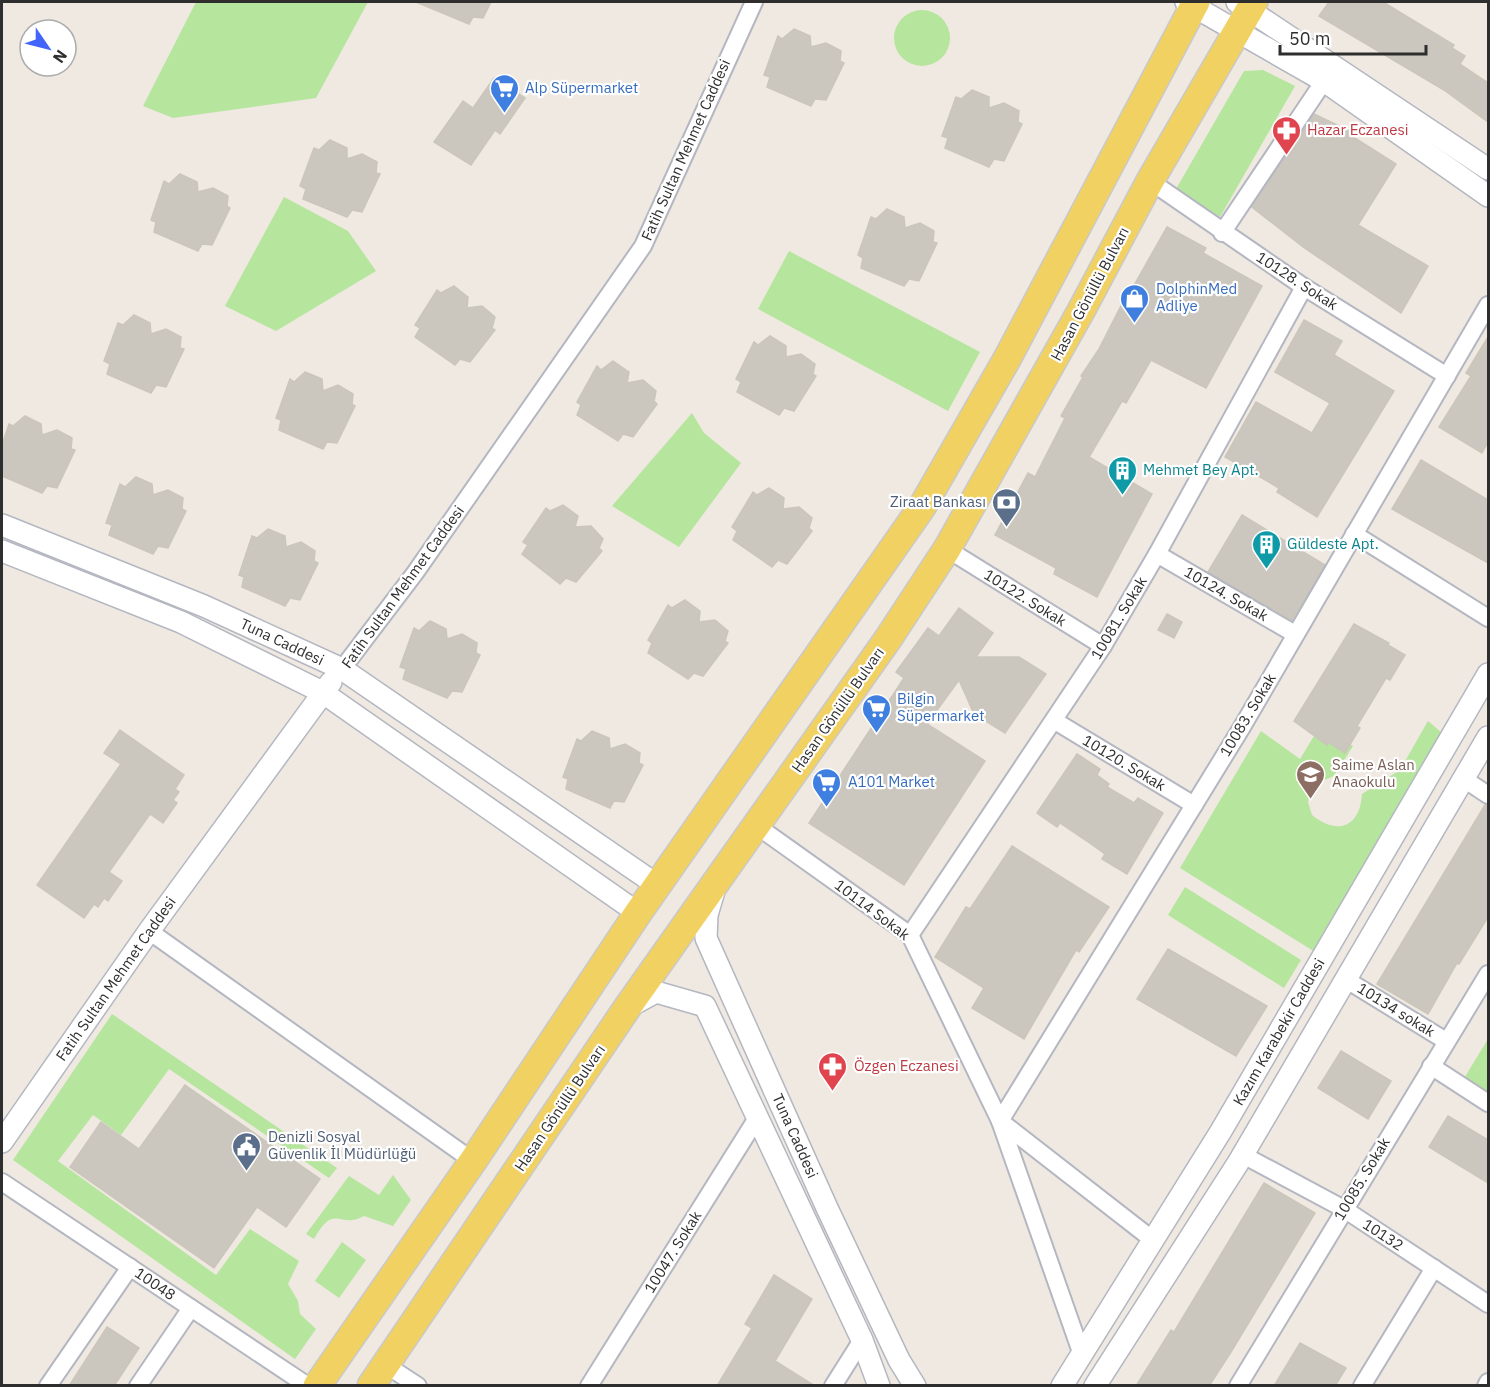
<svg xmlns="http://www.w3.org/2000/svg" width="1490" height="1387" viewBox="0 0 1490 1387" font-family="'IBM Plex Sans',sans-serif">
  <rect width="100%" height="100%" fill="#efe9e1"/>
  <g fill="#b6e59e">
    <path d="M196 2H368L316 98 173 118 143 106Z"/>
    <circle cx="922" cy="38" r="28"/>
    <path d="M1263 70 1295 86 1220 217 1176 189 1244 71Z"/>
    <path d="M284 197 348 231 376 271 276 331 225 306Z"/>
    <path d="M789 251 980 352 948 411 758 309Z"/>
    <path d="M692 413 704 433 741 463 679 547 612 506Z"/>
    <path d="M1428 721 1442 733 1315 952 1180 868 1261 731 1300 759 1320 726 1353 746 1334 776 1313 785 1308 802 1312 815C1338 836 1360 827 1362 794L1400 770Z"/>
    <path d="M1185 887 1301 960 1284 988 1168 915Z"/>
    <path d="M112 1014 337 1168 329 1178 169 1069 121 1135 93 1115 58 1161 216 1275 250 1229 299 1261 288 1284 298 1301 300 1314 316 1329 295 1359 13 1160Z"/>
    <path d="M1488 1039V1095L1463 1080Z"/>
    <path d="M393 1175 411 1200 393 1226 364 1216C340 1230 335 1201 314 1239L306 1234 349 1176 379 1195Z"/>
    <path d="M342 1242 366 1260 339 1298 315 1281Z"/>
  </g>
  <g fill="#cbc7bf" stroke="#cbc5ba" stroke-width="1.5">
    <path d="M416 2H491L483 18 473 17 469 24Z"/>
    <path d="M1329 2H1383L1454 45 1452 48 1465 56 1460 64 1488 83V122L1444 90 1319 16Z"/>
    <path d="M794 29 810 36 811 47 826 43 841 51 840 61 844 63 826 100 815 99 811 106 767 87 770 77 764 75 778 36 782 39Z"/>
    <path d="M494 78 525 98 500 134 495 130 471 165 434 142 463 101 473 108Z"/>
    <path d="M972 90 989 97V108L1004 103 1019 111 1018 122 1022 124 1004 161 994 159 989 167 945 148 948 138 942 136 956 97 961 99Z"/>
    <path d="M1314 114 1352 132 1350 135 1396 164 1358 225 1428 266 1401 313 1303 247 1252 207Z"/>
    <path d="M330 140 347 148V159L362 154 377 162 376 173 380 174 362 212 352 210 347 217 303 199 306 189 300 186 314 148 319 150Z"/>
    <path d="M180 174 197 182 198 192 213 188 228 196 227 206 230 208 212 245 202 244 198 251 154 232 156 222 151 220 164 181 169 184Z"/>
    <path d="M887 209 904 217 905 228 920 223 934 231 933 242 937 243 919 281 909 279 904 286 861 268 863 258 858 255 871 217 876 219Z"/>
    <path d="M1167 227 1206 248 1203 253 1262 286 1206 388 1151 360 1126 403 1122 401 1089 457 1152 494 1097 597 1054 574 1056 568 995 535 1028 473 1035 477 1065 418 1061 416 1083 377 1081 376 1099 349 1131 286 1133 287Z"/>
    <path d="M454 286 468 297 467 308 482 306 495 317 492 328 495 330 470 362 460 359 455 365 415 337 420 328 415 325 437 290 441 293Z"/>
    <path d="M134 315 150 323 151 334 166 329 181 337 180 348 184 349 166 387 156 385 151 393 107 374 110 364 104 361 118 323 123 325Z"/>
    <path d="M1304 320 1342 341 1334 355 1394 391 1317 517 1277 492 1279 488 1225 457 1256 402 1312 433 1330 403 1275 372Z"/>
    <path d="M770 336 786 346V357L801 354 815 364 813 374 816 376 794 411 784 408 779 415 737 392 741 382 736 379 754 342 758 345Z"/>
    <path d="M1488 337V442L1482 453 1439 427 1471 376 1466 373Z"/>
    <path d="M613 361 629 372 627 383 643 380 656 391 654 401 657 404 633 437 623 434 618 441 577 415 581 405 577 402 597 366 601 370Z"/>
    <path d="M305 372 322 379 323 391 338 385 353 394 352 404 355 406 337 443 327 442 323 449 279 430 281 420 276 418 290 379 294 382Z"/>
    <path d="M25 416 41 424 42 435 57 430 72 438 71 449 75 450 57 488 47 486 42 493 2 476V445L9 424 13 426Z"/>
    <path d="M1421 460 1488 500V563L1392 509Z"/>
    <path d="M136 477 152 484 153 495 168 490 183 498 182 509 186 511 168 548 158 546 153 554 109 535 112 525 106 523 120 484 125 487Z"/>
    <path d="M769 488 784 498 783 509 799 507 812 518 809 528 812 531 787 564 778 560 772 567 733 540 737 531 732 527 753 492 757 495Z"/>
    <path d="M563 505 578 516 575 527 591 526 603 539 599 548 602 551 576 582 566 578 560 584 522 554 528 545 523 542 546 508 550 511Z"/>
    <path d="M1242 515 1325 565 1292 620 1208 572Z"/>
    <path d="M268 529 285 536 286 547 301 542 315 551 314 561 318 563 300 600 290 598 285 606 242 587 244 577 239 575 252 536 257 538Z"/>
    <path d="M685 600 700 611 699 622 715 620 728 631 725 641 728 643 703 676 694 673 688 679 648 653 652 643 648 640 668 605 672 608Z"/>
    <path d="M959 608 993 633 976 657H1019L1046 674 1005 733 974 714 959 680 927 724 985 761 904 885 809 823 904 678 896 672 928 628 939 636Z"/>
    <path d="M1167 614 1182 622 1174 638 1158 630Z"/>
    <path d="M430 621 446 629 447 639 462 634 477 643 476 653 480 655 462 692 452 691 447 698 403 679 406 669 400 667 414 628 419 631Z"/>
    <path d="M1354 624 1389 643 1388 645 1405 655 1390 680 1386 678 1357 726 1360 728 1345 753 1328 742 1327 745 1294 721Z"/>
    <path d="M120 730 184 775 175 789 179 792 173 800 177 803 163 823 150 814 109 872 122 881 108 901 104 898 98 907 94 904 84 918 37 885 121 764 104 753Z"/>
    <path d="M592 731 609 738 610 749 625 744 640 753 639 763 643 765 624 802 614 801 610 808 566 789 568 779 563 777 577 739 581 741Z"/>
    <path d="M1077 754 1100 769 1097 775 1109 784 1107 787 1134 803 1138 798 1163 813 1127 874 1102 859 1105 854 1091 844 1060 823 1057 827 1037 813Z"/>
    <path d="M1485 805H1488V917L1459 964 1457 963 1428 1014 1377 984Z"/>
    <path d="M1012 846 1109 907 1079 952 1076 950 1024 1039 972 1008 984 988 935 957 966 907 970 909Z"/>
    <path d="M1168 949 1267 1006 1236 1056 1137 999Z"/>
    <path d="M1341 1051 1391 1081 1368 1119 1318 1088Z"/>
    <path d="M185 1085 320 1179 286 1227 257 1207 214 1268 70 1167 101 1122 139 1149Z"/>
    <path d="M1448 1116 1488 1140V1183L1429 1147Z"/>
    <path d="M1264 1183 1315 1213 1231 1352 1209 1386H1136L1171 1330 1174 1332Z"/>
    <path d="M774 1275 812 1299 775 1361 815 1386H717L752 1328 745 1324Z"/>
    <path d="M107 1327 139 1348 114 1386H69Z"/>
    <path d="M1300 1343 1346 1368 1335 1386H1274Z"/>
  </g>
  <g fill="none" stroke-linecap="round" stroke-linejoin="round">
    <defs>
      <g id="minor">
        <path d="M1150 181 1304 287 1447 376"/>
        <path d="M1222 233 1324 81"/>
        <path d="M1354 534 1488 618"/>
        <path d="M947 549 1103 646"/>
        <path d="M1157 554 1295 634"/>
        <path d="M342 669 415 573 643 246 754 2"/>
        <path d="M1055 721 1194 805"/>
        <path d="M1464 779 1488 795"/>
        <path d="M757 826 910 935 1000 1121 1153 1240"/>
        <path d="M149 931 473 1161"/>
        <path d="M910 935 1103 646 1157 554 1304 287"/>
        <path d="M1345 979 1446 1041"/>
        <path d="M1431 1066 1488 1103"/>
        <path d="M1243 1155 1344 1209 1488 1304"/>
        <path d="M2 1182 308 1386"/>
        <path d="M1081 1352 1000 1121 1242 727 1488 305"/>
        <path d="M386 1365 418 1386"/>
        <path d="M48 1386 130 1267"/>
        <path d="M138 1386 191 1308"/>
        <path d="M589 1386 757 1118"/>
        <path d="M833 1386 862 1340"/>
        <path d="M1238 1386 1488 974"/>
        <path d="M1362 1386 1434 1268"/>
        <path d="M1486 1386 1488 1382"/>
      </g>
      <g id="tertiary">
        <path d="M1186 2 1324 81 1488 196"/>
        <path d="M1237 2 1488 169"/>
        <path d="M2 525 204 606 342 669 657 885"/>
        <path d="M2 551 181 622 322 692 638 913"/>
        <path d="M714 891 707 915 706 938 827 1208 899 1360 915 1386"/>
        <path d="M630 1006 656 992 705 1006 862 1340 879 1386"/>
        <path d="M2 1142 149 931 331 682"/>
        <path d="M1062 1386 1221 1131 1488 674"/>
        <path d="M1095 1386 1238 1163 1488 737"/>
      </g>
      <g id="primary">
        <path d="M317 1386 473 1161 638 913 922 507 1007 359 1196 2"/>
        <path d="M371 1386 627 1008 888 639 947 549 1081 311 1150 181 1254 2"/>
      </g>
    </defs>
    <use href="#minor" stroke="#b4b7c1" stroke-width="20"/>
    <use href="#tertiary" stroke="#b4b7c1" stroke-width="24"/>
    <use href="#primary" stroke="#c9c9c9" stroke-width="30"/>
    <use href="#minor" stroke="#fff" stroke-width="16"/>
    <use href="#tertiary" stroke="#fff" stroke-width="21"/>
    <use href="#primary" stroke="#f2d163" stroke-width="27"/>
  </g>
  <defs>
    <symbol id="supermarket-pin" viewBox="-11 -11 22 30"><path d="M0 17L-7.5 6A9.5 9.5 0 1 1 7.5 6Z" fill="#3f7fe0" stroke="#fff"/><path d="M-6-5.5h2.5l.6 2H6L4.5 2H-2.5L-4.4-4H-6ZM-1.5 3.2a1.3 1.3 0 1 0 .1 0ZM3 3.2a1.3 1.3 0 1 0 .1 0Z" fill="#fff"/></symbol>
    <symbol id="pharmacy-pin" viewBox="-11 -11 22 30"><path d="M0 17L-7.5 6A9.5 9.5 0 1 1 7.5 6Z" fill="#e0444e" stroke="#fff"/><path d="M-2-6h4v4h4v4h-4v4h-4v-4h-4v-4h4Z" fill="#fff"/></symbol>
    <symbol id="shop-pin" viewBox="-11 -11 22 30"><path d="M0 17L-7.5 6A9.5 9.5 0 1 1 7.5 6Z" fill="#3f7fe0" stroke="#fff"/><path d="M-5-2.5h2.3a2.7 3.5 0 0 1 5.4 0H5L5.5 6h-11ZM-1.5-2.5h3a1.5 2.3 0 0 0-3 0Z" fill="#fff"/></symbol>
    <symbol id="building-pin" viewBox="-11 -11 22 30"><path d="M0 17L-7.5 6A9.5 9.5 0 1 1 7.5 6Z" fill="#0f9aa8" stroke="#fff"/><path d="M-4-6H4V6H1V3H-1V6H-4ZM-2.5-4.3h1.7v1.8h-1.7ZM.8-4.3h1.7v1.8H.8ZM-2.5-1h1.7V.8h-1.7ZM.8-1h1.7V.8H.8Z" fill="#fff"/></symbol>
    <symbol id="bank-pin" viewBox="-11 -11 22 30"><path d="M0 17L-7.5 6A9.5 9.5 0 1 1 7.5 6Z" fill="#5c6f8a" stroke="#fff"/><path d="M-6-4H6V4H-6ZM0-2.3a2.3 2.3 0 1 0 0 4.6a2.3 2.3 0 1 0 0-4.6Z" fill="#fff"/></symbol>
    <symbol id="school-pin" viewBox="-11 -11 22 30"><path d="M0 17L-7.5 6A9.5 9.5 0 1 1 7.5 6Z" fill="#8d6e63" stroke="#fff"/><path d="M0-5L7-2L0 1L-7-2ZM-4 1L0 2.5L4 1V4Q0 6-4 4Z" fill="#fff"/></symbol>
    <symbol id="civic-pin" viewBox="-11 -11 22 30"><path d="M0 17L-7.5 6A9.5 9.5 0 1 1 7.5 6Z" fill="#5c6f8a" stroke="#fff"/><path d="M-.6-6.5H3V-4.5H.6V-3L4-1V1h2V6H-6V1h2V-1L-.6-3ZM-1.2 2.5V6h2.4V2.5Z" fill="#fff"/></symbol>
  </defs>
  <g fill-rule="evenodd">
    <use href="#supermarket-pin" x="488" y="72" width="33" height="45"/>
    <use href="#pharmacy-pin" x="1270" y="114" width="33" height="45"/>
    <use href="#shop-pin" x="1118" y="282" width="33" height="45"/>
    <use href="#building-pin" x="1106" y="454" width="33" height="45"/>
    <use href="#bank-pin" x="990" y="486" width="33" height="45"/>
    <use href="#building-pin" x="1250" y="528" width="33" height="45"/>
    <use href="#supermarket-pin" x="860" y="692" width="33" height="45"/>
    <use href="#school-pin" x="1294" y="758" width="33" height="45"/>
    <use href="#supermarket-pin" x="810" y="766" width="33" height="45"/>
    <use href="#pharmacy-pin" x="816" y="1050" width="33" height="45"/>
    <use href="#civic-pin" x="230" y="1130" width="33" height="45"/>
  </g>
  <g text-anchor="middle" stroke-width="4.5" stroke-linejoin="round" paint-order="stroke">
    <g font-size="15" fill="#366cbe" stroke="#fff" text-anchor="start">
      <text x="525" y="93">Alp Süpermarket</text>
      <text x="1156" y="294">DolphinMed<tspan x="1156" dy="17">Adliye</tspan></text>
      <text x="897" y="704">Bilgin<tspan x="897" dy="17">Süpermarket</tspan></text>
      <text x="848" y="787">A101 Market</text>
    </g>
    <g font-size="15" fill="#be3a42" stroke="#fff" text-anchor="start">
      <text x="1307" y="135">Hazar Eczanesi</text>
      <text x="854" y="1071">Özgen Eczanesi</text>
    </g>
    <g font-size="15" fill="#2e2e2e" stroke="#fff">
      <text transform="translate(686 150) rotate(-66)" y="5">Fatih Sultan Mehmet Caddesi</text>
      <text transform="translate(1297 281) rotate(33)" y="5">10128. Sokak</text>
      <text transform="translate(1090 294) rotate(-62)" y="5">Hasan Gönüllü Bulvarı</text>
      <text transform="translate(403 587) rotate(-54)" y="5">Fatih Sultan Mehmet Caddesi</text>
      <text transform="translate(1226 594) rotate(30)" y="5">10124. Sokak</text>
      <text transform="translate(1025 598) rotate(32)" y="5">10122. Sokak</text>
      <text transform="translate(1119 618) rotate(-59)" y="5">10081. Sokak</text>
      <text transform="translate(282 642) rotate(25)" y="5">Tuna Caddesi</text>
      <text transform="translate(838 710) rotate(-55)" y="5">Hasan Gönüllü Bulvarı</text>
      <text transform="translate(1248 715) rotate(-59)" y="5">10083. Sokak</text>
      <text transform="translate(1124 763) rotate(31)" y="5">10120. Sokak</text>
      <text transform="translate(872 910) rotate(37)" y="5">10114 Sokak</text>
      <text transform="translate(116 979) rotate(-55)" y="5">Fatih Sultan Mehmet Caddesi</text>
      <text transform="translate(1396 1010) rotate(32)" y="5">10134 sokak</text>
      <text transform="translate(1279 1032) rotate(-60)" y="5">Kazım Karabekir Caddesi</text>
      <text transform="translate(560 1108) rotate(-56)" y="5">Hasan Gönüllü Bulvarı</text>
      <text transform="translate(795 1136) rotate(66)" y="5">Tuna Caddesi</text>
      <text transform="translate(1362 1179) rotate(-59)" y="5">10085. Sokak</text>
      <text transform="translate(1383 1235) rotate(33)" y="5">10132</text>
      <text transform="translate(673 1252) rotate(-58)" y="5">10047. Sokak</text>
      <text transform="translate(155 1284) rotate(34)" y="5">10048</text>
    </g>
    <g font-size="15" fill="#0d838f" stroke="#fff" text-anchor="start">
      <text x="1143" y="475">Mehmet Bey Apt.</text>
      <text x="1287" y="549">Güldeste Apt.</text>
    </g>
    <g font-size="15" fill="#4e5e75" stroke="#fff" text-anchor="end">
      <text x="986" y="507">Ziraat Bankası</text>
      <text x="268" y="1142" text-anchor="start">Denizli Sosyal<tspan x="268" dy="17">Güvenlik İl Müdürlüğü</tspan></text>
    </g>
    <g font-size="15" fill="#785e54" stroke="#fff" text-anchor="start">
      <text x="1332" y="770">Saime Aslan<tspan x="1332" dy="17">Anaokulu</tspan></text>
    </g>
  </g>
  <rect width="1490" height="1387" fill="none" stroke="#2e2e2e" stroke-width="6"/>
  <g transform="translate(48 48) rotate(125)"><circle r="28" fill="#ffffff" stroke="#ababab" stroke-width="1.5"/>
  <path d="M0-4.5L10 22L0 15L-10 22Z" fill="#4264fb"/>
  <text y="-9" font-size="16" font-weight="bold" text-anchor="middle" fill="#2e2e2e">N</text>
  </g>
  <path d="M1280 45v9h146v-9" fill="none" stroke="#2e2e2e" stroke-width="3"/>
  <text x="1289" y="45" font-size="18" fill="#2e2e2e" stroke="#ffffff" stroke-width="4.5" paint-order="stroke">50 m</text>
</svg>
